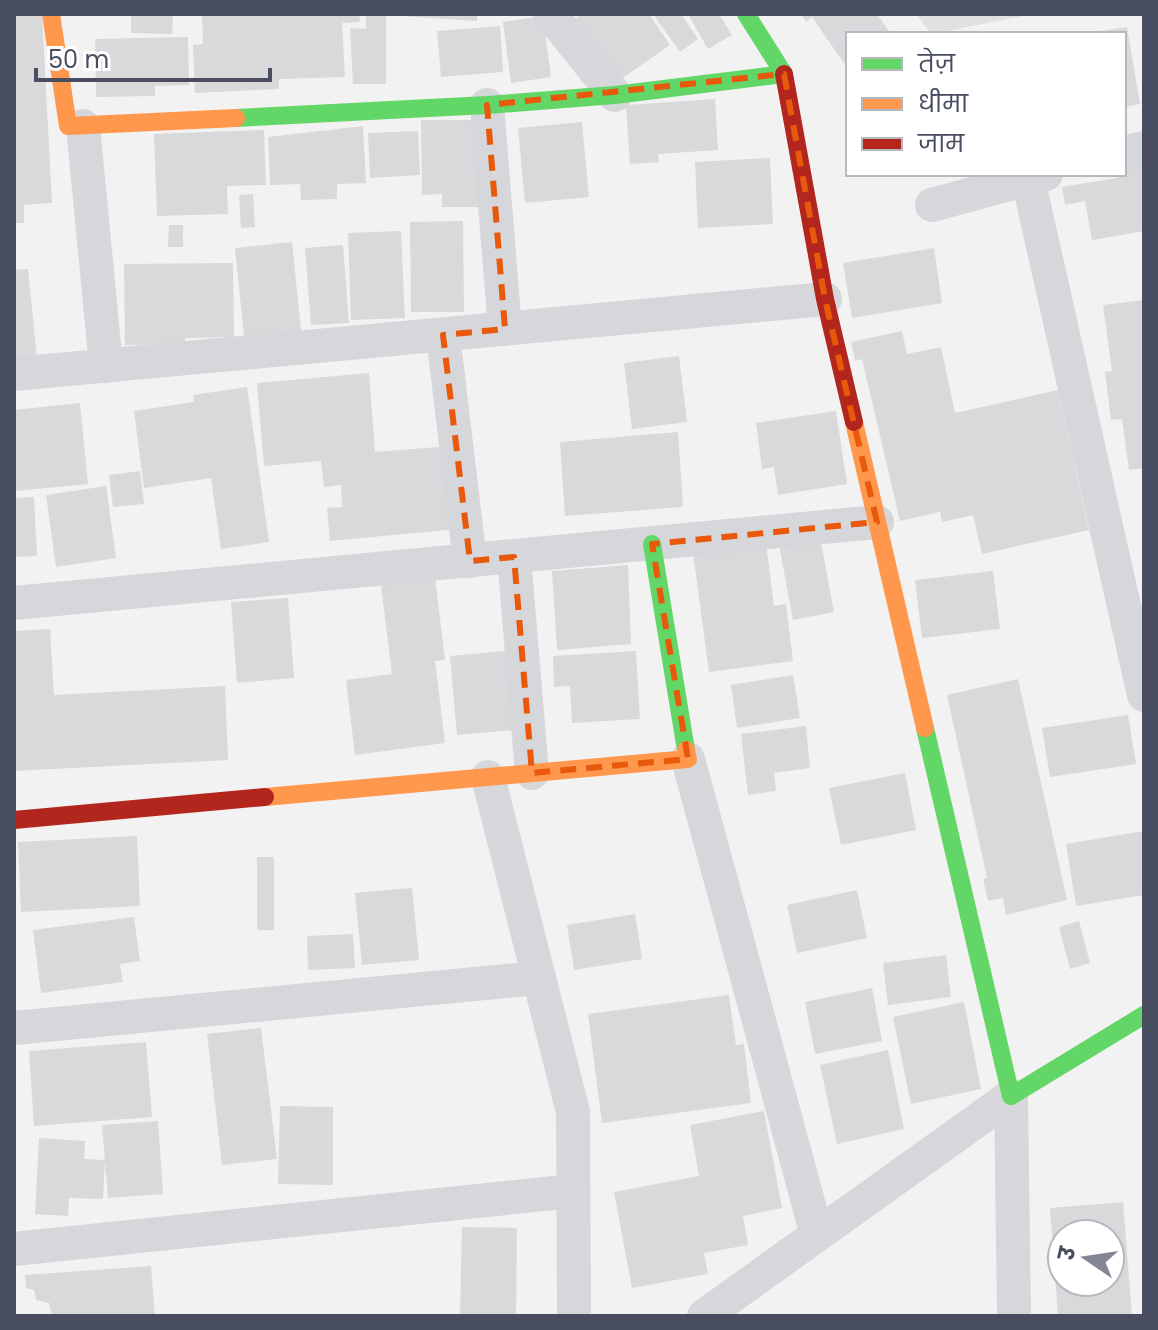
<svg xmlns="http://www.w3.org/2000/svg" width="1158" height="1330" viewBox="0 0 1158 1330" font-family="Poppins,'Noto Sans Devanagari',sans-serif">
  <rect width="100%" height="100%" fill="#f3f2f2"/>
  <path fill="#e1e1e2" d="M916 14H1034L931 34Z"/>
  <g fill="#d9d9db" fill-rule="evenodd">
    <path d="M14 14H42L52 203 24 205V223H14Z"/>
    <path d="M131 14H173L172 34 131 33Z"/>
    <path d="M202 14H359L360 22 342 23 345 77 279 79V89L195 93 193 45 203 44Z"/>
    <path d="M366 14H386V84H353L350 28 366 29Z"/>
    <path d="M401 14H477V21L401 16Z"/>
    <path d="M582 14H649L670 45 614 84 572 21Z"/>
    <path d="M653 14H681L698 39 680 52Z"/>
    <path d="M693 14H719L732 35 708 49 689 16Z"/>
    <path d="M801 14H877L891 34H848V69L812 17 806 22Z"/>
    <path d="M543 16 551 77 511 83 503 22Z"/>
    <path d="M500 26 503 72 441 77 437 31Z"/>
    <path d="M1127 27 1140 104 1124 107V34L1094 32Z"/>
    <path d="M188 37 189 85 155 86V96L96 97 95 39Z"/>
    <path d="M715 99 718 150 658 154 659 162 630 164 626 105Z"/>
    <path d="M421 120H479L480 207H442V194L422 195Z"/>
    <path d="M582 122 589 197 525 203 518 128Z"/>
    <path d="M363 126 366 183 337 184V199L301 200 300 184 270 185 268 137Z"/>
    <path d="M264 130 266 185 227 186 228 214 157 216 154 134Z"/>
    <path d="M418 131 420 175 370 178 368 133Z"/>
    <path d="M770 158 773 224 698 228 695 162Z"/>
    <path d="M1144 161V231L1092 240 1085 201 1065 205 1062 187 1117 178 1116 174H1124V165Z"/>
    <path d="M253 194 255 227 241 228 239 195Z"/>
    <path d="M463 221 464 312H411L410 222Z"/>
    <path d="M169 225H183V247H168Z"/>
    <path d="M401 231 405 318 351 320 348 233Z"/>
    <path d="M292 242 301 331 244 337 235 248Z"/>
    <path d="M343 245 349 323 311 325 305 248Z"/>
    <path d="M934 248 942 303 852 318 843 263Z"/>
    <path d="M233 263 234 337 185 338V344L125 345 124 264Z"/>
    <path d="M28 269 38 369 14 372V270Z"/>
    <path d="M1144 300V468L1129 470 1122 419 1111 420 1105 372 1112 371 1103 305Z"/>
    <path d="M902 331 907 354 941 347 955 413 1058 390 1089 530 982 554 973 515 942 522 940 512 900 521 862 359 855 361 851 342Z"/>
    <path d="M679 356 687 422 632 429 624 363Z"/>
    <path d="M369 373 375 452 450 446 457 529 330 541 327 508 342 507 341 485 324 487 321 461 264 466 257 383Z"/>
    <path d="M247 387 269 542 221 549 211 478 144 488 134 411 194 402 193 395Z"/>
    <path d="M80 403 88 484 14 491V410Z"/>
    <path d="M836 411 847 484 778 495 774 467 762 469 756 423Z"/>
    <path d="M678 432 683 507 565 516 560 442Z"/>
    <path d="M140 471 144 504 113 507 109 475Z"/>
    <path d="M106 486 116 558 56 567 46 495Z"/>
    <path d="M34 497 37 556 14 557V498Z"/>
    <path d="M820 537 834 612 793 620 779 545Z"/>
    <path d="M766 544 774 606 786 604 793 661 709 672 693 553Z"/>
    <path d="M628 565 631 644 557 650 552 571Z"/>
    <path d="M993 571 1000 629 922 638 915 580Z"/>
    <path d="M435 578 445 660 435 661 445 743 355 755 346 680 392 674 381 585Z"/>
    <path d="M288 598 294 678 237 683 231 602Z"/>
    <path d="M50 629 54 695 225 686 228 760 14 771V631Z"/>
    <path d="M506 651 513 730 457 735 450 656Z"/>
    <path d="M636 651 640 719 572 723 570 686 554 687 553 656Z"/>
    <path d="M793 675 800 718 737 728 731 685Z"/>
    <path d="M1018 679 1067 900 1006 915 1003 898 988 901 983 879 987 878 947 695Z"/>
    <path d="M1128 715 1136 764 1050 777 1042 728Z"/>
    <path d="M806 726 810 768 774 773 776 791 748 795 741 734Z"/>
    <path d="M905 773 916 830 841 845 829 788Z"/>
    <path d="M1144 831V895L1076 906 1066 844Z"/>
    <path d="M137 836 140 906 21 912 18 842Z"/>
    <rect x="257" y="857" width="17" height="73"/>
    <path d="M412 888 419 960 362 965 355 893Z"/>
    <path d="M857 890 867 938 797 953 787 905Z"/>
    <path d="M635 914 642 959 574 970 567 925Z"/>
    <path d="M134 917 140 961 120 964 123 982 41 993 33 930Z"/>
    <path d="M1079 921 1090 963 1070 969 1059 927Z"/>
    <path d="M353 934 355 968 308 970 307 936Z"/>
    <path d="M946 955 951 997 888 1005 883 963Z"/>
    <path d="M872 988 882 1041 815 1054 805 1002Z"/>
    <path d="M729 995 736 1045 744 1044 751 1103 602 1123 588 1014Z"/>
    <path d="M964 1002 981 1089 911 1104 893 1017Z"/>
    <path d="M261 1028 277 1159 222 1165 207 1034Z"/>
    <path d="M146 1042 152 1117 34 1126 29 1051Z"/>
    <path d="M888 1050 904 1129 837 1144 820 1065Z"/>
    <path d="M280 1106 333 1107V1185L278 1184Z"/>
    <path d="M764 1111 782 1208 743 1216 748 1245 704 1253 708 1274 632 1288 614 1192 699 1176 690 1125Z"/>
    <path d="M158 1121 163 1194 108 1198 102 1125Z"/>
    <path d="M39 1138 85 1141 84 1159 105 1160 103 1199 69 1198 68 1216 35 1214Z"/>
    <path d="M1123 1202 1132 1315 1058 1316 1050 1208ZM1062 1234H1110V1282H1062Z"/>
    <path d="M462 1227 517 1228 516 1316H460Z"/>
    <path d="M151 1266 155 1316H52L49 1303 36 1300 34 1290 26 1288 25 1275Z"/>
  </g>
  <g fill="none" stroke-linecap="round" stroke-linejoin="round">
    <g stroke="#d6d7da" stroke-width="34">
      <path d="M550 14 615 95"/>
      <path d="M487 105 505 329"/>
      <path d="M83 126 106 366"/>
      <path d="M1124 153 1144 148"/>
      <path d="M1028 179 1144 695"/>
      <path d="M932 205 1046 174"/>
      <path d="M443 335 470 561"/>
      <path d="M14 374 825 299"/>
      <path d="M514 557 532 773"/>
      <path d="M14 603 877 522"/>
      <path d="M688 759 817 1235"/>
      <path d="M488 777 573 1112 574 1316"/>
      <path d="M14 1028 538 978"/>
      <path d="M1011 1096 1014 1316"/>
      <path d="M14 1249 573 1191"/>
      <path d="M704 1316 1011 1096"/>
    </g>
    <g stroke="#63d668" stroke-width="18">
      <path d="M236 118 487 105 615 95 784 74 746 14"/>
      <path d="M652 544 686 750"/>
      <path d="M925 728 1011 1096 1144 1015"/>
    </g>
    <g stroke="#ff974d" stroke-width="18">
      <path d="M51 14 68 126 236 118"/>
      <path d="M854 422 925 728"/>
      <path d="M265 797 688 759 686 750"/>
    </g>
    <g stroke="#b3261e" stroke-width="18">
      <path d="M784 74 825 299 854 422"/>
      <path d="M14 820 265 797"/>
    </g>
  </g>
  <path fill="none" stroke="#e8590c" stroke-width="6" stroke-dasharray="16 10" stroke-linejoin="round" d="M784 74 825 299 877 522 652 544 688 759 532 773 514 557 470 561 443 335 505 329 487 105Z"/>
  <rect width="1158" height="1330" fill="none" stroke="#484d60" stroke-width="32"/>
  <rect x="846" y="32" width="280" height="144" fill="#ffffff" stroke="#b6b8bf" stroke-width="2"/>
  <rect x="862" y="58" width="40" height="12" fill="#63d668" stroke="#b6b8bf" stroke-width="2"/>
  <text x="918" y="72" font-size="24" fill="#484d60">तेज़</text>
  <rect x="862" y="98" width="40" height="12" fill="#ff974d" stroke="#b6b8bf" stroke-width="2"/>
  <text x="918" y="112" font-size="24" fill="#484d60">धीमा</text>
  <rect x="862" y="138" width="40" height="12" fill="#b3261e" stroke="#b6b8bf" stroke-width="2"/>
  <text x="918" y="152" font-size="24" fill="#484d60">जाम</text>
  <g transform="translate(1086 1258) rotate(283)"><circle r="38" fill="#ffffff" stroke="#b6b8bf" stroke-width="2"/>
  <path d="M0-6L14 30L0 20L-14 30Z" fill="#848793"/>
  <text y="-12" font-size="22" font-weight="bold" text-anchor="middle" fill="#484d60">उ</text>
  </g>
  <path d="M36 68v12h234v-12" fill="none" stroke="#484d60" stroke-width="4"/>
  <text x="48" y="68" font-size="24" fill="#484d60" stroke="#ffffff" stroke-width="6" paint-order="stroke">50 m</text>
</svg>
